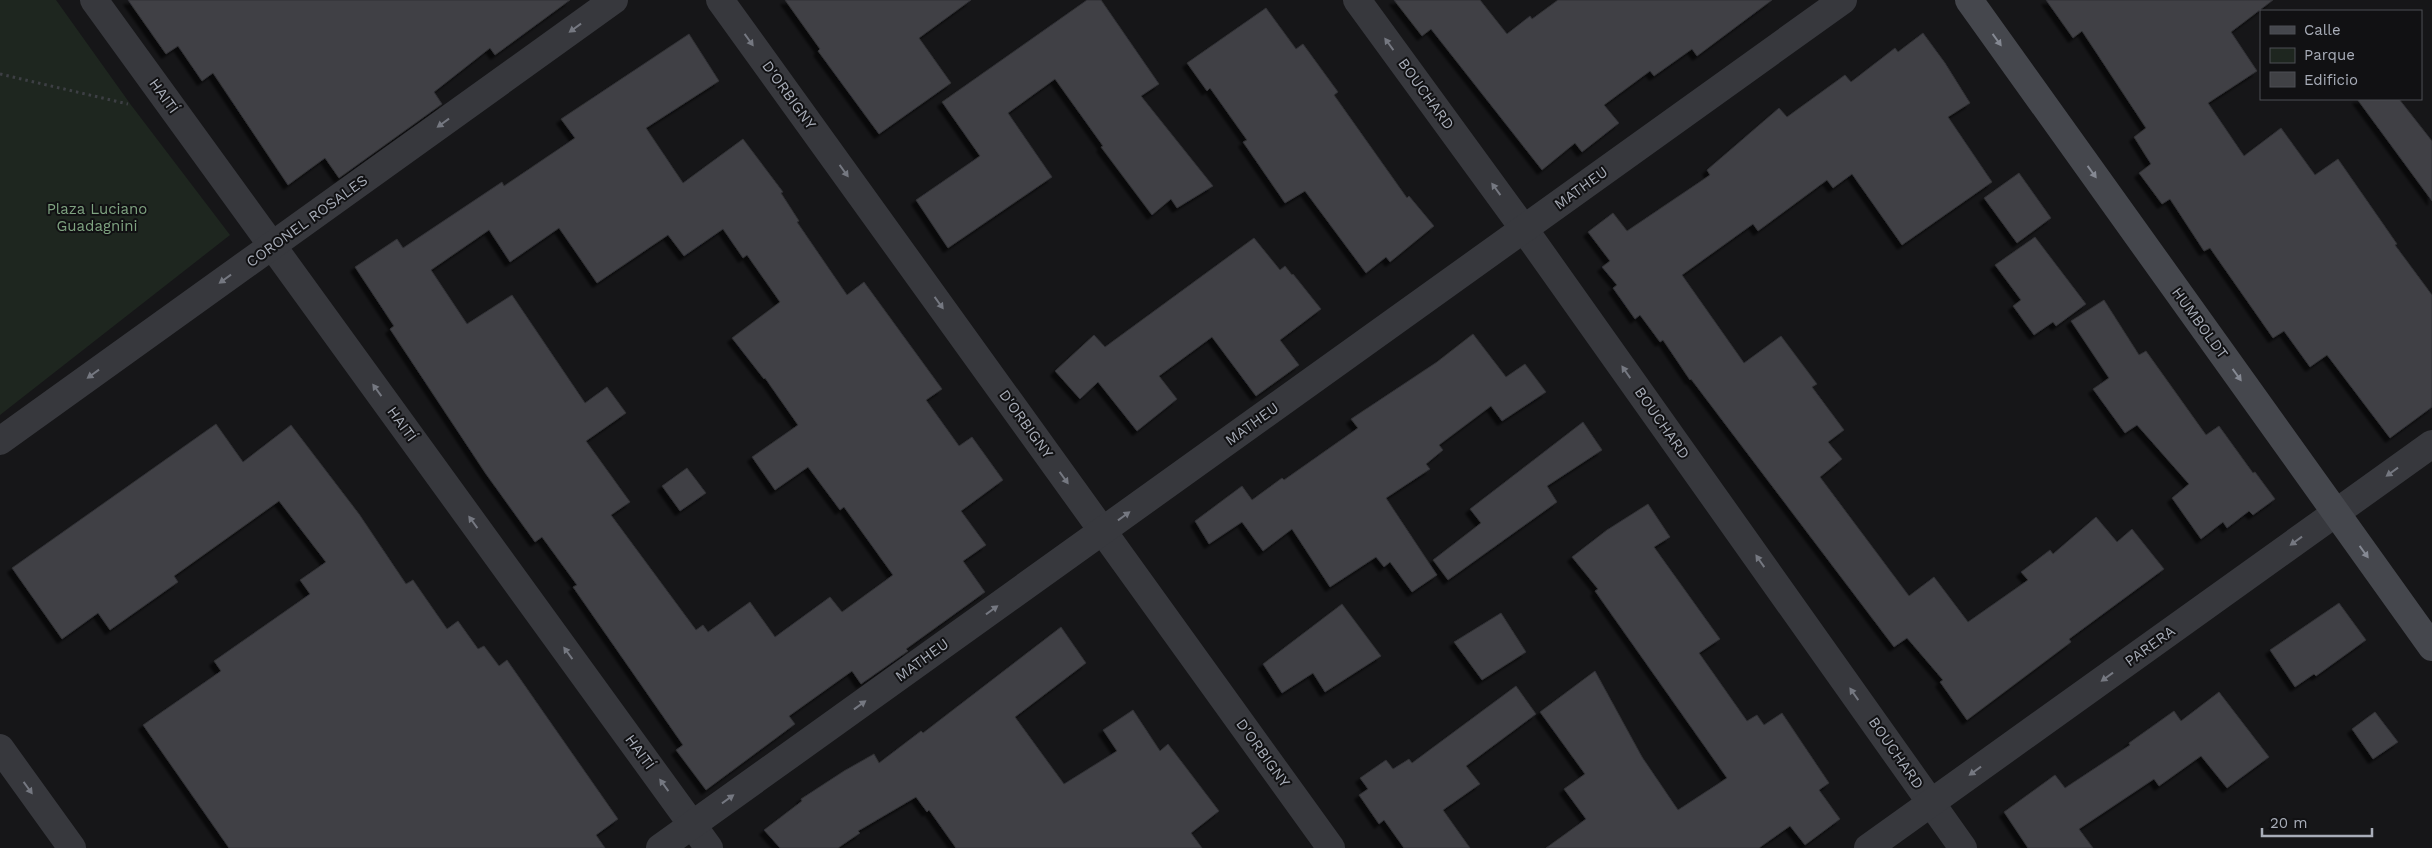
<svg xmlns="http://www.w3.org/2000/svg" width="2432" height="848" viewBox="0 0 2432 848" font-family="'Work Sans',sans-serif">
  <defs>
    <filter id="shadow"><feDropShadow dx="-4.5" dy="4.5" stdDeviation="1" flood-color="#0009"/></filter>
  </defs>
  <rect width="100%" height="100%" fill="#161618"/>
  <path fill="#1e261f" d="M0 0H56L131 105 230 235 0 415Z"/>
  <g fill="#404145" stroke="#303034" fill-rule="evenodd" filter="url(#shadow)">
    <path d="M128 0H570L495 55 490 48 434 92 442 104 339 178 325 158 288 185 213 73 202 81 178 46 166 54Z"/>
    <path d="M785 0H971L919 38 951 83 879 134 818 51 820 49Z"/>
    <path d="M1087 0H1101L1159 84 1141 96 1213 186 1177 208 1171 199 1152 215 1101 147 1103 146 1055 79 1008 113 1052 177 948 248 916 200 980 156 942 102Z"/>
    <path d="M1394 0H1480L1507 34 1530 16 1532 19 1558 0H1772L1697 56 1692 49 1654 76 1650 71 1604 105 1619 123 1582 152 1575 143 1542 170 1431 29 1422 36Z"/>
    <path d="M2046 0H2273L2231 32 2257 71 2208 103 2244 156 2281 128 2315 175 2338 159 2397 244 2395 245 2432 295V407L2390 438 2327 355 2310 367 2284 331 2273 338 2210 248 2204 251 2170 199 2162 204 2139 173 2151 164 2134 137 2146 128 2082 31 2073 38Z"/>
    <path d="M1266 8 1296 49 1303 44 1338 92 1334 95 1407 198 1409 196 1434 226 1390 262 1386 257 1366 273 1305 191 1285 203 1243 142 1247 140 1210 88 1207 91 1187 63Z"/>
    <path d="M1923 33 1945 63 1970 103 1948 117 1992 182 1902 245 1852 174 1833 188 1827 180 1758 231 1753 224 1682 275 1744 363 1781 336 1817 384 1812 387 1844 430 1828 442 1842 459 1820 477 1909 596 1934 577 1968 622 2028 580 2021 572 2050 550 2053 554 2096 517 2117 542 2132 529 2164 569 2069 639 2071 642 1967 720 1940 682 1943 680 1907 638 1894 647 1691 379 1690 380 1663 340 1660 342 1640 315 1635 319 1613 288 1617 285 1602 267 1610 261 1588 232 1613 213 1627 231 1710 175 1707 170 1779 108 1787 117 1845 75 1851 82 1895 48 1898 52Z"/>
    <path d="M689 34 719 81 646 128 683 183 743 139 783 192 781 193 799 221 797 222 847 295 864 282 942 389 926 400 959 446 972 437 1003 480 961 511 986 545 963 561 985 592 906 649 908 651 861 684 852 671 789 716 795 724 706 790 676 750 683 745 573 587 577 585 542 537 535 542 486 474 390 329 394 326 355 267 397 239 403 248 502 182 504 186 575 138 561 119ZM559 228 597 283 668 235 684 256 723 229 743 258 747 255 780 302 732 338 764 379 765 378 798 425 752 457 775 490 808 467 840 510 844 507 893 575 842 612 830 597 775 637 750 602 708 632 703 625 696 630 611 515 630 502 586 441 626 413 607 387 585 403 512 295 467 324 431 270 489 230 510 262Z"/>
    <path d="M2357 99H2399L2432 141V201Z"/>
    <path d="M2019 173 2051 218 2017 243 1984 198Z"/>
    <path d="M2035 237 2086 304 2056 326 2053 322 2034 335 2013 306 2021 300 1995 265Z"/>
    <path d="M1254 238 1280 270 1285 266 1292 275 1293 274 1321 309 1280 340 1299 365 1256 396 1212 337 1159 376 1177 399 1137 431 1098 382 1080 399 1055 371 1094 335 1105 347Z"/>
    <path d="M2104 300 2139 355 2146 351 2206 435 2219 426 2253 473 2255 472 2275 499 2253 515 2249 511 2227 528 2223 522 2201 539 2172 498 2189 484 2137 425 2125 433 2093 389 2109 378 2071 321Z"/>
    <path d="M1473 334 1506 377 1525 364 1546 392 1502 421 1491 406 1439 445 1443 450 1426 464 1430 469 1386 498 1437 575 1412 592 1390 562 1384 567 1376 557 1330 587 1292 529 1263 551 1242 522 1209 544 1195 521 1242 486 1252 500 1282 478 1284 480 1358 428 1351 419 1437 362Z"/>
    <path d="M1583 422 1602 450 1547 486 1557 502 1448 580 1433 560 1481 523 1470 509Z"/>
    <path d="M216 424 243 462 291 425 359 514 406 584 413 580 447 629 458 621 478 649 484 646 499 666 507 660 618 819 596 835 605 848H229L143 725 221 671 214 661 310 594 300 580 326 562 279 501 174 576 178 582 110 630 98 613 62 639 12 568Z"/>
    <path d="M687 468 706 493 680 511 662 486Z"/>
    <path d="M1648 504 1670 537 1654 547 1720 639 1699 653 1747 721 1757 715 1764 725 1782 713 1829 783 1819 790 1840 819 1805 845 1790 826 1759 848H1546L1586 819 1564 789 1585 774 1540 712 1595 671 1642 757 1678 810 1727 778 1595 591 1598 589 1572 557 1607 530Z"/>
    <path d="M2339 603 2366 640 2316 676 2314 674 2295 687 2270 650Z"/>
    <path d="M1342 604 1381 656 1325 692 1313 673 1282 693 1263 664Z"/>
    <path d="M1501 613 1526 652 1482 680 1454 642Z"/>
    <path d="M1061 627 1086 663 1015 717 1064 784 1117 751 1103 730 1133 710 1160 751 1168 744 1219 811 1191 833 1202 848H956L929 810 927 812 916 797 858 831 860 833 838 848H780L764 830 802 801 801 799 844 771 874 754 879 763 921 731 923 733Z"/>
    <path d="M1516 686 1536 714 1466 766 1480 784 1443 810 1470 848H1404L1384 820 1379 824 1359 795 1368 789 1360 778 1386 760 1393 769 1409 759 1412 763Z"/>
    <path d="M2219 692 2269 757 2227 788 2201 756 2159 786 2154 779 2079 829 2093 848H2028L2004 812 2055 775 2065 788 2130 745 2129 743 2174 711 2181 721Z"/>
    <path d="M2375 712 2398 742 2373 759 2352 729Z"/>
  </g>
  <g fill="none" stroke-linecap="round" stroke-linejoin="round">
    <path stroke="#3d3f44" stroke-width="3" stroke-dasharray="2.5 4" stroke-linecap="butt" d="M0 74 128 104"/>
    <g stroke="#37383d" stroke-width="28">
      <path d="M94 0 709 848"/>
      <path d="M720 0 1331 848"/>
      <path d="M1357 0 1524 229 1963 848"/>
      <path d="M0 441 614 0"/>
      <path d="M0 748 72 848"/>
      <path d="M660 848 1843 0"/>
      <path d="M1868 848 2432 444"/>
    </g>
    <path stroke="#45474d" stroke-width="28" d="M1969 0 2432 647"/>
  </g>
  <defs><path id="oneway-solid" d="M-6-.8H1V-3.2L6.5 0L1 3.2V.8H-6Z" transform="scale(1.25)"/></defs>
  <g fill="#757881">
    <use href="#oneway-solid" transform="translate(575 28) rotate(144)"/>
    <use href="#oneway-solid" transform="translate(749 40) rotate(54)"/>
    <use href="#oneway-solid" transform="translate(1389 44) rotate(-126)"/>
    <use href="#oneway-solid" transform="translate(443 123) rotate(144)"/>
    <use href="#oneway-solid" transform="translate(844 171) rotate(54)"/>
    <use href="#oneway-solid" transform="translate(1496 189) rotate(-126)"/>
    <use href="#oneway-solid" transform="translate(225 279) rotate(144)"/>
    <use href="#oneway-solid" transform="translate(939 303) rotate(54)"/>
    <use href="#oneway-solid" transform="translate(1626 372) rotate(-125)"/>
    <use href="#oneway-solid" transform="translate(93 374) rotate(144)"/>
    <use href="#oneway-solid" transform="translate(377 390) rotate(-126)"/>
    <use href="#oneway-solid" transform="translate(2392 472) rotate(144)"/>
    <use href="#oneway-solid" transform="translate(1064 478) rotate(54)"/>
    <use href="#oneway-solid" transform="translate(1124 516) rotate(-36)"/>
    <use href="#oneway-solid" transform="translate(473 522) rotate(-126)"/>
    <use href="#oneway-solid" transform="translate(2296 541) rotate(144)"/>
    <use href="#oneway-solid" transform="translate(1760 561) rotate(-125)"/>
    <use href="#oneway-solid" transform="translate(992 610) rotate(-36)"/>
    <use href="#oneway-solid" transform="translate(568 653) rotate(-126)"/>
    <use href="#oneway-solid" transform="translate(2107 677) rotate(144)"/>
    <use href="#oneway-solid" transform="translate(1854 694) rotate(-125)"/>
    <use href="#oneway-solid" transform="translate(860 705) rotate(-36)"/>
    <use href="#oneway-solid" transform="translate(1975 771) rotate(144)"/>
    <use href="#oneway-solid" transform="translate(664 785) rotate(-126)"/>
    <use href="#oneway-solid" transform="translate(28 788) rotate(54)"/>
    <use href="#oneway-solid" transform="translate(728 799) rotate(-36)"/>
  </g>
  <g fill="#858993">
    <use href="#oneway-solid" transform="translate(1997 40) rotate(54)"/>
    <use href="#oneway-solid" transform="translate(2092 172) rotate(54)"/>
    <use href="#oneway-solid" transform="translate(2237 375) rotate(54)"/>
    <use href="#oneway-solid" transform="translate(2364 552) rotate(54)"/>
  </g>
  <g text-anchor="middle" stroke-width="4" stroke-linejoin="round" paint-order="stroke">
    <g font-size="15" fill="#a8adb8" stroke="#111113">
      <text transform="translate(1426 94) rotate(54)" y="5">BOUCHARD</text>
      <text transform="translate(789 95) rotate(54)" y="5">D'ORBIGNY</text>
      <text transform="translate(164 96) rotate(54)" y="5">HAITÍ</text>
      <text transform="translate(1581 188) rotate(-36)" y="5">MATHEU</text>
      <text transform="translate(307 221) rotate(-36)" y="5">CORONEL ROSALES</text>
      <text transform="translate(2200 323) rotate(54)" y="5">HUMBOLDT</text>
      <text transform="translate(1662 423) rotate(55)" y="5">BOUCHARD</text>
      <text transform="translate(402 424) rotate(54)" y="5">HAITÍ</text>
      <text transform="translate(1026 424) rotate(54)" y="5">D'ORBIGNY</text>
      <text transform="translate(1252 424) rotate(-36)" y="5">MATHEU</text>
      <text transform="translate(2150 646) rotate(-36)" y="5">PARERA</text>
      <text transform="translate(922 660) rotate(-36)" y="5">MATHEU</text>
      <text transform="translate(640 752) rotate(54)" y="5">HAITÍ</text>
      <text transform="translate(1263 753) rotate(54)" y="5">D'ORBIGNY</text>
      <text transform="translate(1896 753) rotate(55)" y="5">BOUCHARD</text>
    </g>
    <g font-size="15" fill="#7fa381" stroke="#111113">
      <text x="97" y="214">Plaza Luciano<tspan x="97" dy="17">Guadagnini</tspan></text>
    </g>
  </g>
  <rect x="2260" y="10" width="162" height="90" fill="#111113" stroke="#4d4f55"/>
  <rect x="2270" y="26" width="25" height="8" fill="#45474d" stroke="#4d4f55"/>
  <text x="2304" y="35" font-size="15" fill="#a8adb8">Calle</text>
  <rect x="2270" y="48" width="25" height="15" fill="#1e261f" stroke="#4d4f55"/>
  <text x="2304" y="60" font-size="15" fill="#a8adb8">Parque</text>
  <rect x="2270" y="72" width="25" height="15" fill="#404145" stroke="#4d4f55"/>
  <text x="2304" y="85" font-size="15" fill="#a8adb8">Edificio</text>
  <path d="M2262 828v8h110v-8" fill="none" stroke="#a8adb8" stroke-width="2.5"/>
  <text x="2270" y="828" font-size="15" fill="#a8adb8" stroke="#111113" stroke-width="4" paint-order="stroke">20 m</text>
</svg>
